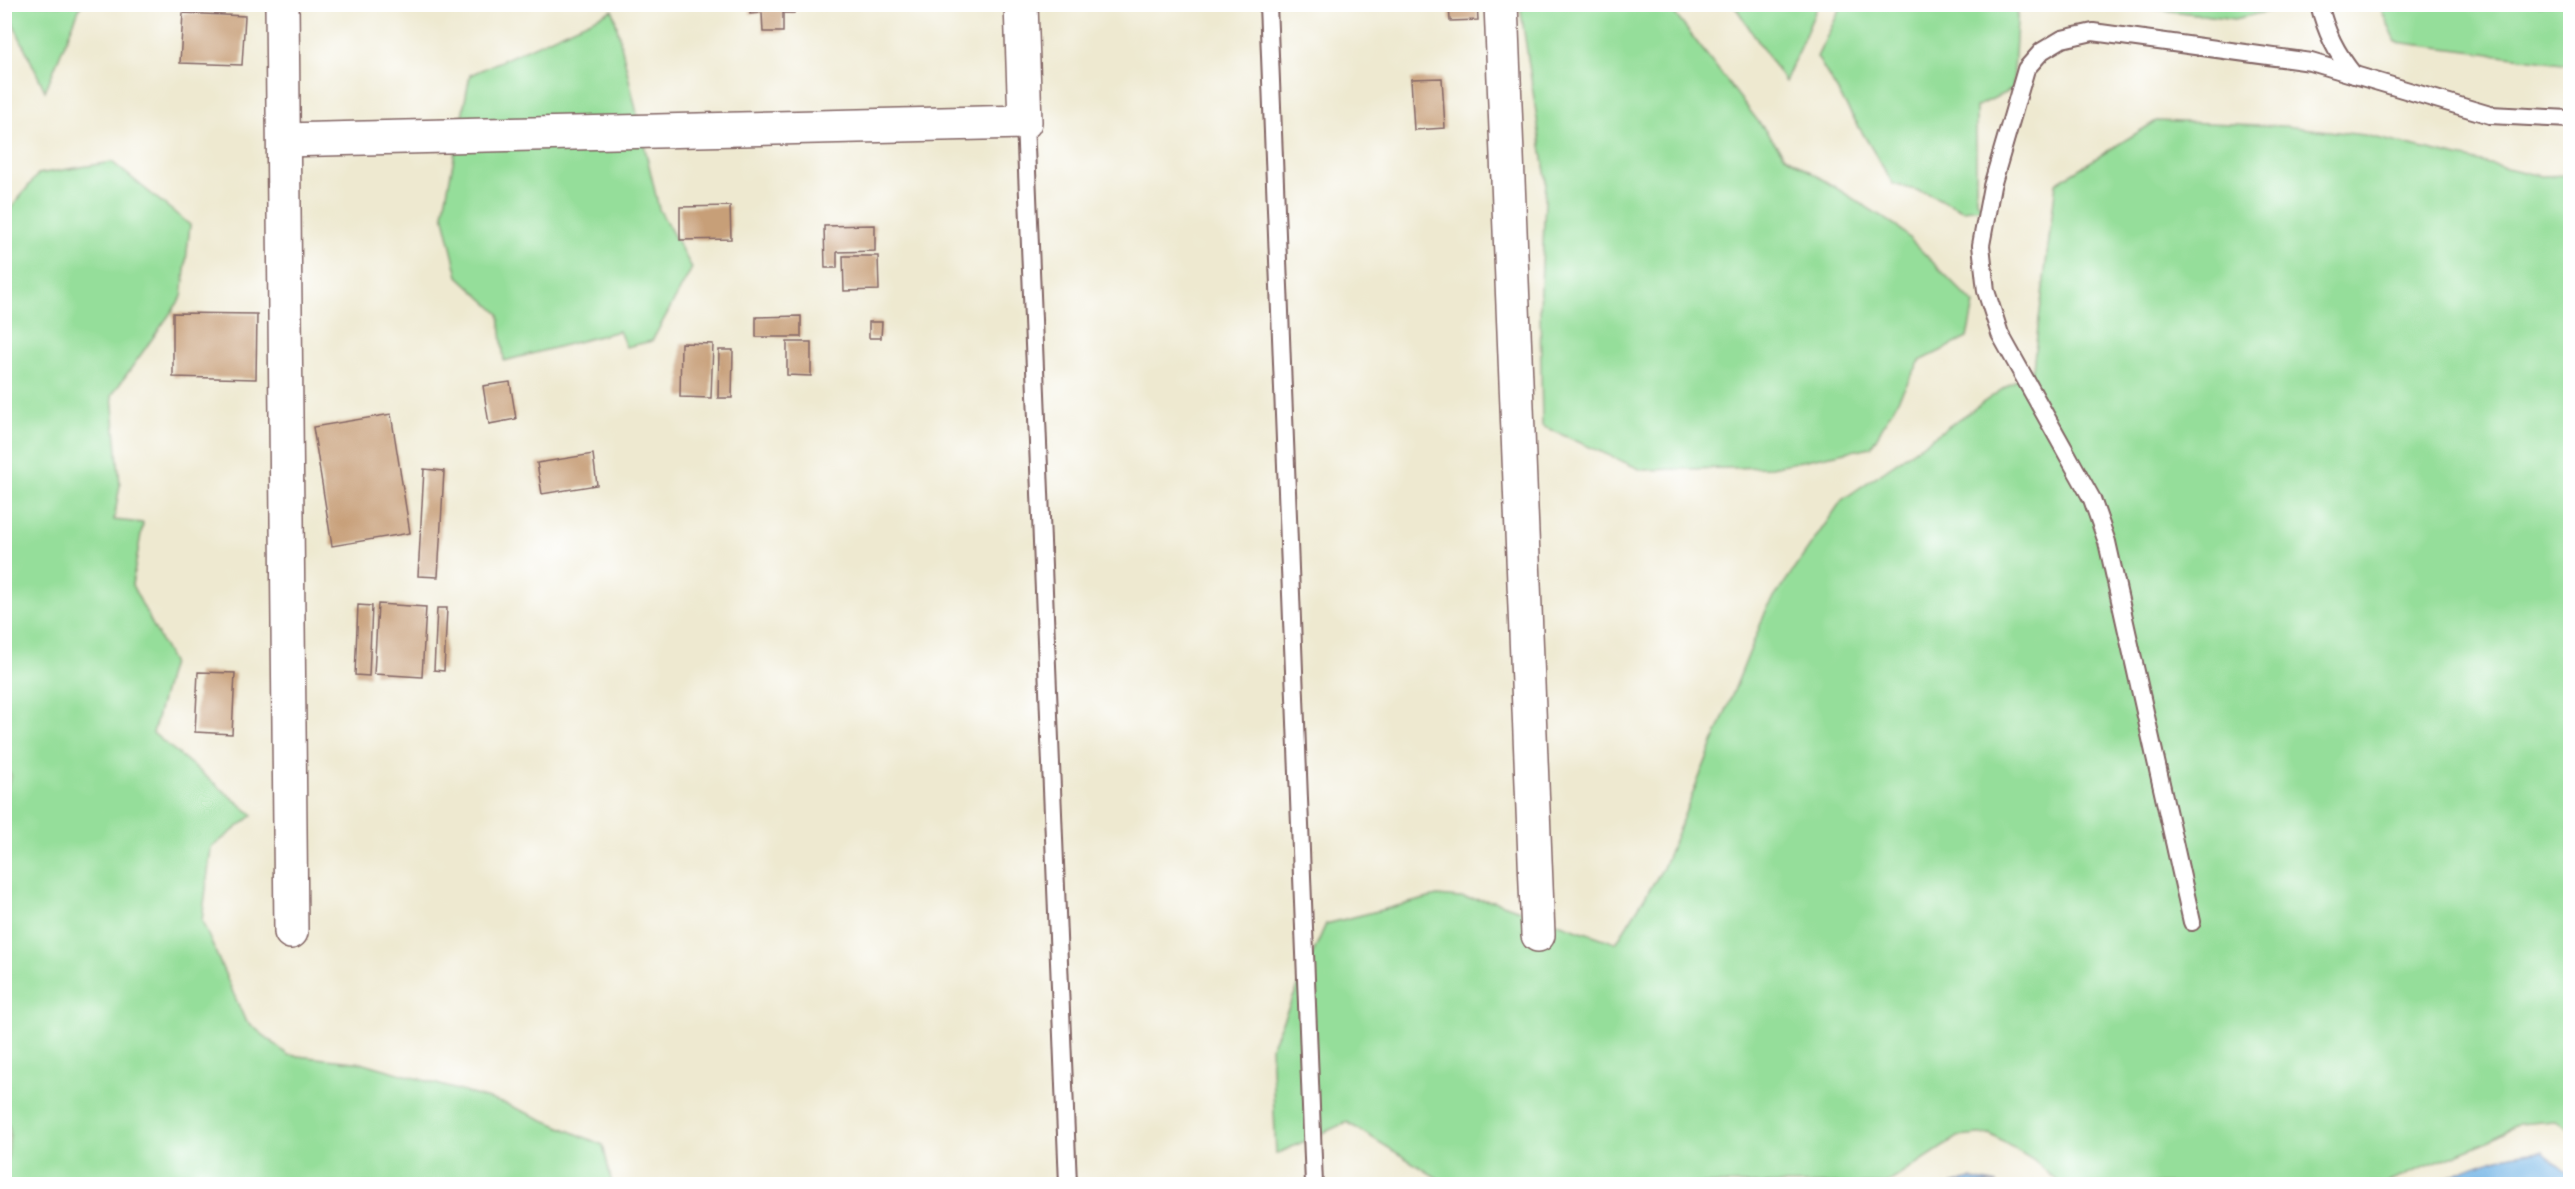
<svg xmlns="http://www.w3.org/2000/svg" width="2575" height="1189" viewBox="0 0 2575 1189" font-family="'IM FELL English',serif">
  <rect width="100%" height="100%" fill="#fff"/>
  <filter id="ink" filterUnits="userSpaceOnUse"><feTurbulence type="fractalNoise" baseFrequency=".0167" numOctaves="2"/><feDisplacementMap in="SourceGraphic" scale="12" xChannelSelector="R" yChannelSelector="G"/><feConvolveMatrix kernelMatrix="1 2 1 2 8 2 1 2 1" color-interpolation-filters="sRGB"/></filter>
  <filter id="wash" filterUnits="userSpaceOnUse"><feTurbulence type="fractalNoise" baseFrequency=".008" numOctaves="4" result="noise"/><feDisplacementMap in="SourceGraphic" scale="24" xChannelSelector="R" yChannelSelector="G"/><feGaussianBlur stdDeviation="1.35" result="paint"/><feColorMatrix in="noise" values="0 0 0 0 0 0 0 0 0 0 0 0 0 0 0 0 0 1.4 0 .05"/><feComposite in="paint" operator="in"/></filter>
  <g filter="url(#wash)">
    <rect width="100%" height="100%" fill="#eee9d0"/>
    <g fill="#95de9a" stroke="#707e62" stroke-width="1.5">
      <path d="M5 4 81 5 45 91 5 6Z"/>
      <path d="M1520 5H1668L1785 156 1897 226 1974 304 1967 338 1920 361 1871 447 1771 467 1642 470 1542 426 1540 308 1546 179Z"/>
      <path d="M1734 5H1818L1785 82Z"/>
      <path d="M1842 5H2018L2013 89 1976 107V201L1985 208 1962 210 1927 193 1893 184 1817 57Z"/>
      <path d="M2123 5V4L2295 5 2235 19Z"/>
      <path d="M2379 5H2570V64L2396 42Z"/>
      <path d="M613 10 659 209 692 268 652 341 626 347 619 331 504 361 499 314 458 276 443 214 470 75Z"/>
      <path d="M2156 121 2284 126 2364 135 2541 176 2570 175V1131L2555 1121 2518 1124 2488 1141 2384 1184H2061L2033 1160 1990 1134 1958 1137 1886 1184H1447L1347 1122 1276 1154 1271 1047 1326 924 1437 896 1494 901 1616 943 1663 868 1767 608 1842 500 2033 368 2056 183Z"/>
      <path d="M112 162 190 225 182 297 112 395 120 485 114 520 143 523 132 585 172 662 153 733 253 815 211 848 202 921 245 1020 288 1055 364 1063 506 1104 603 1145 612 1184H5L10 1132 4 1103V795L11 776 4 764 5 216 38 174Z"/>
    </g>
    <g fill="#70b3e5" stroke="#5d6988" stroke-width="1.5">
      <path d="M2542 1151 2570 1174V1184H2433C2468 1167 2503 1153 2542 1151Z"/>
      <path d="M1971 1179 1998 1184H1951Z"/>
    </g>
    <g id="blocks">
      <g fill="#c79f78">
        <path d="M750 4H794V13H783V32H763L762 13 750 14Z"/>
        <path d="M1449 4H1477L1478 20 1450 21Z"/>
        <path d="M183 13 245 16 242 65 180 63Z"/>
        <path d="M1442 78 1445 128 1414 130 1411 79Z"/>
        <path d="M730 206 731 239 680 240V207Z"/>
        <path d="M875 225V251L837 252V268H825L824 226Z"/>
        <path d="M843 256H878L879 290 844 291Z"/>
        <path d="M173 313 257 314 256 379 173 377Z"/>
        <path d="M801 316V337H756V317Z"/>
        <path d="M869 322H882L881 338H869Z"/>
        <path d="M787 342H811V376L787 375Z"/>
        <path d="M681 343 713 344 711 398 680 397Z"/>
        <path d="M719 350H733L732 398H718Z"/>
        <path d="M510 382 516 419 489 424 483 386Z"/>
        <path d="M391 414 410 533 332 546 313 427Z"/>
        <path d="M593 454 597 485 542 494 537 463Z"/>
        <path d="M424 469 444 471 438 577 418 576Z"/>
        <path d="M378 604 426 607 422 677 374 674Z"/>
        <path d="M358 605 372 606 369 676 355 675Z"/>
        <path d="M437 608H447L444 671 434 670Z"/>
        <path d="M198 672 235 673 232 734 195 732Z"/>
      </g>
    </g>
  </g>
  <g filter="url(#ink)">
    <use href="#blocks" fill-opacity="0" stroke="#836665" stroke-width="1.5"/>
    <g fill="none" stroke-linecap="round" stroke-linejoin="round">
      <defs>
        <g id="lane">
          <path d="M1268 4 1314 1184"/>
          <path d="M2319 4C2326 32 2336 53 2354 75"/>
          <path d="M1025 122 1068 1184"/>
          <path d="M2192 922 2107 542 2092 499 2000 334 1986 291 1981 245 1992 186 2026 69 2042 51 2062 39 2093 32 2311 62 2490 115 2570 119"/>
        </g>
        <g id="street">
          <path d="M282 4 291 932"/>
          <path d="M1501 4 1538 935"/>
          <path d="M284 140 1025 122 1021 4"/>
        </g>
      </defs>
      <use href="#lane" stroke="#836665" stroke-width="20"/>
      <use href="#street" stroke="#836665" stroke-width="36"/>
      <use href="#lane" stroke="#fff" stroke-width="16"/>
      <use href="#street" stroke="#fff" stroke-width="33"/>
    </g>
  </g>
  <rect width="2575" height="1189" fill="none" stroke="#fff" stroke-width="24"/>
</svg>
